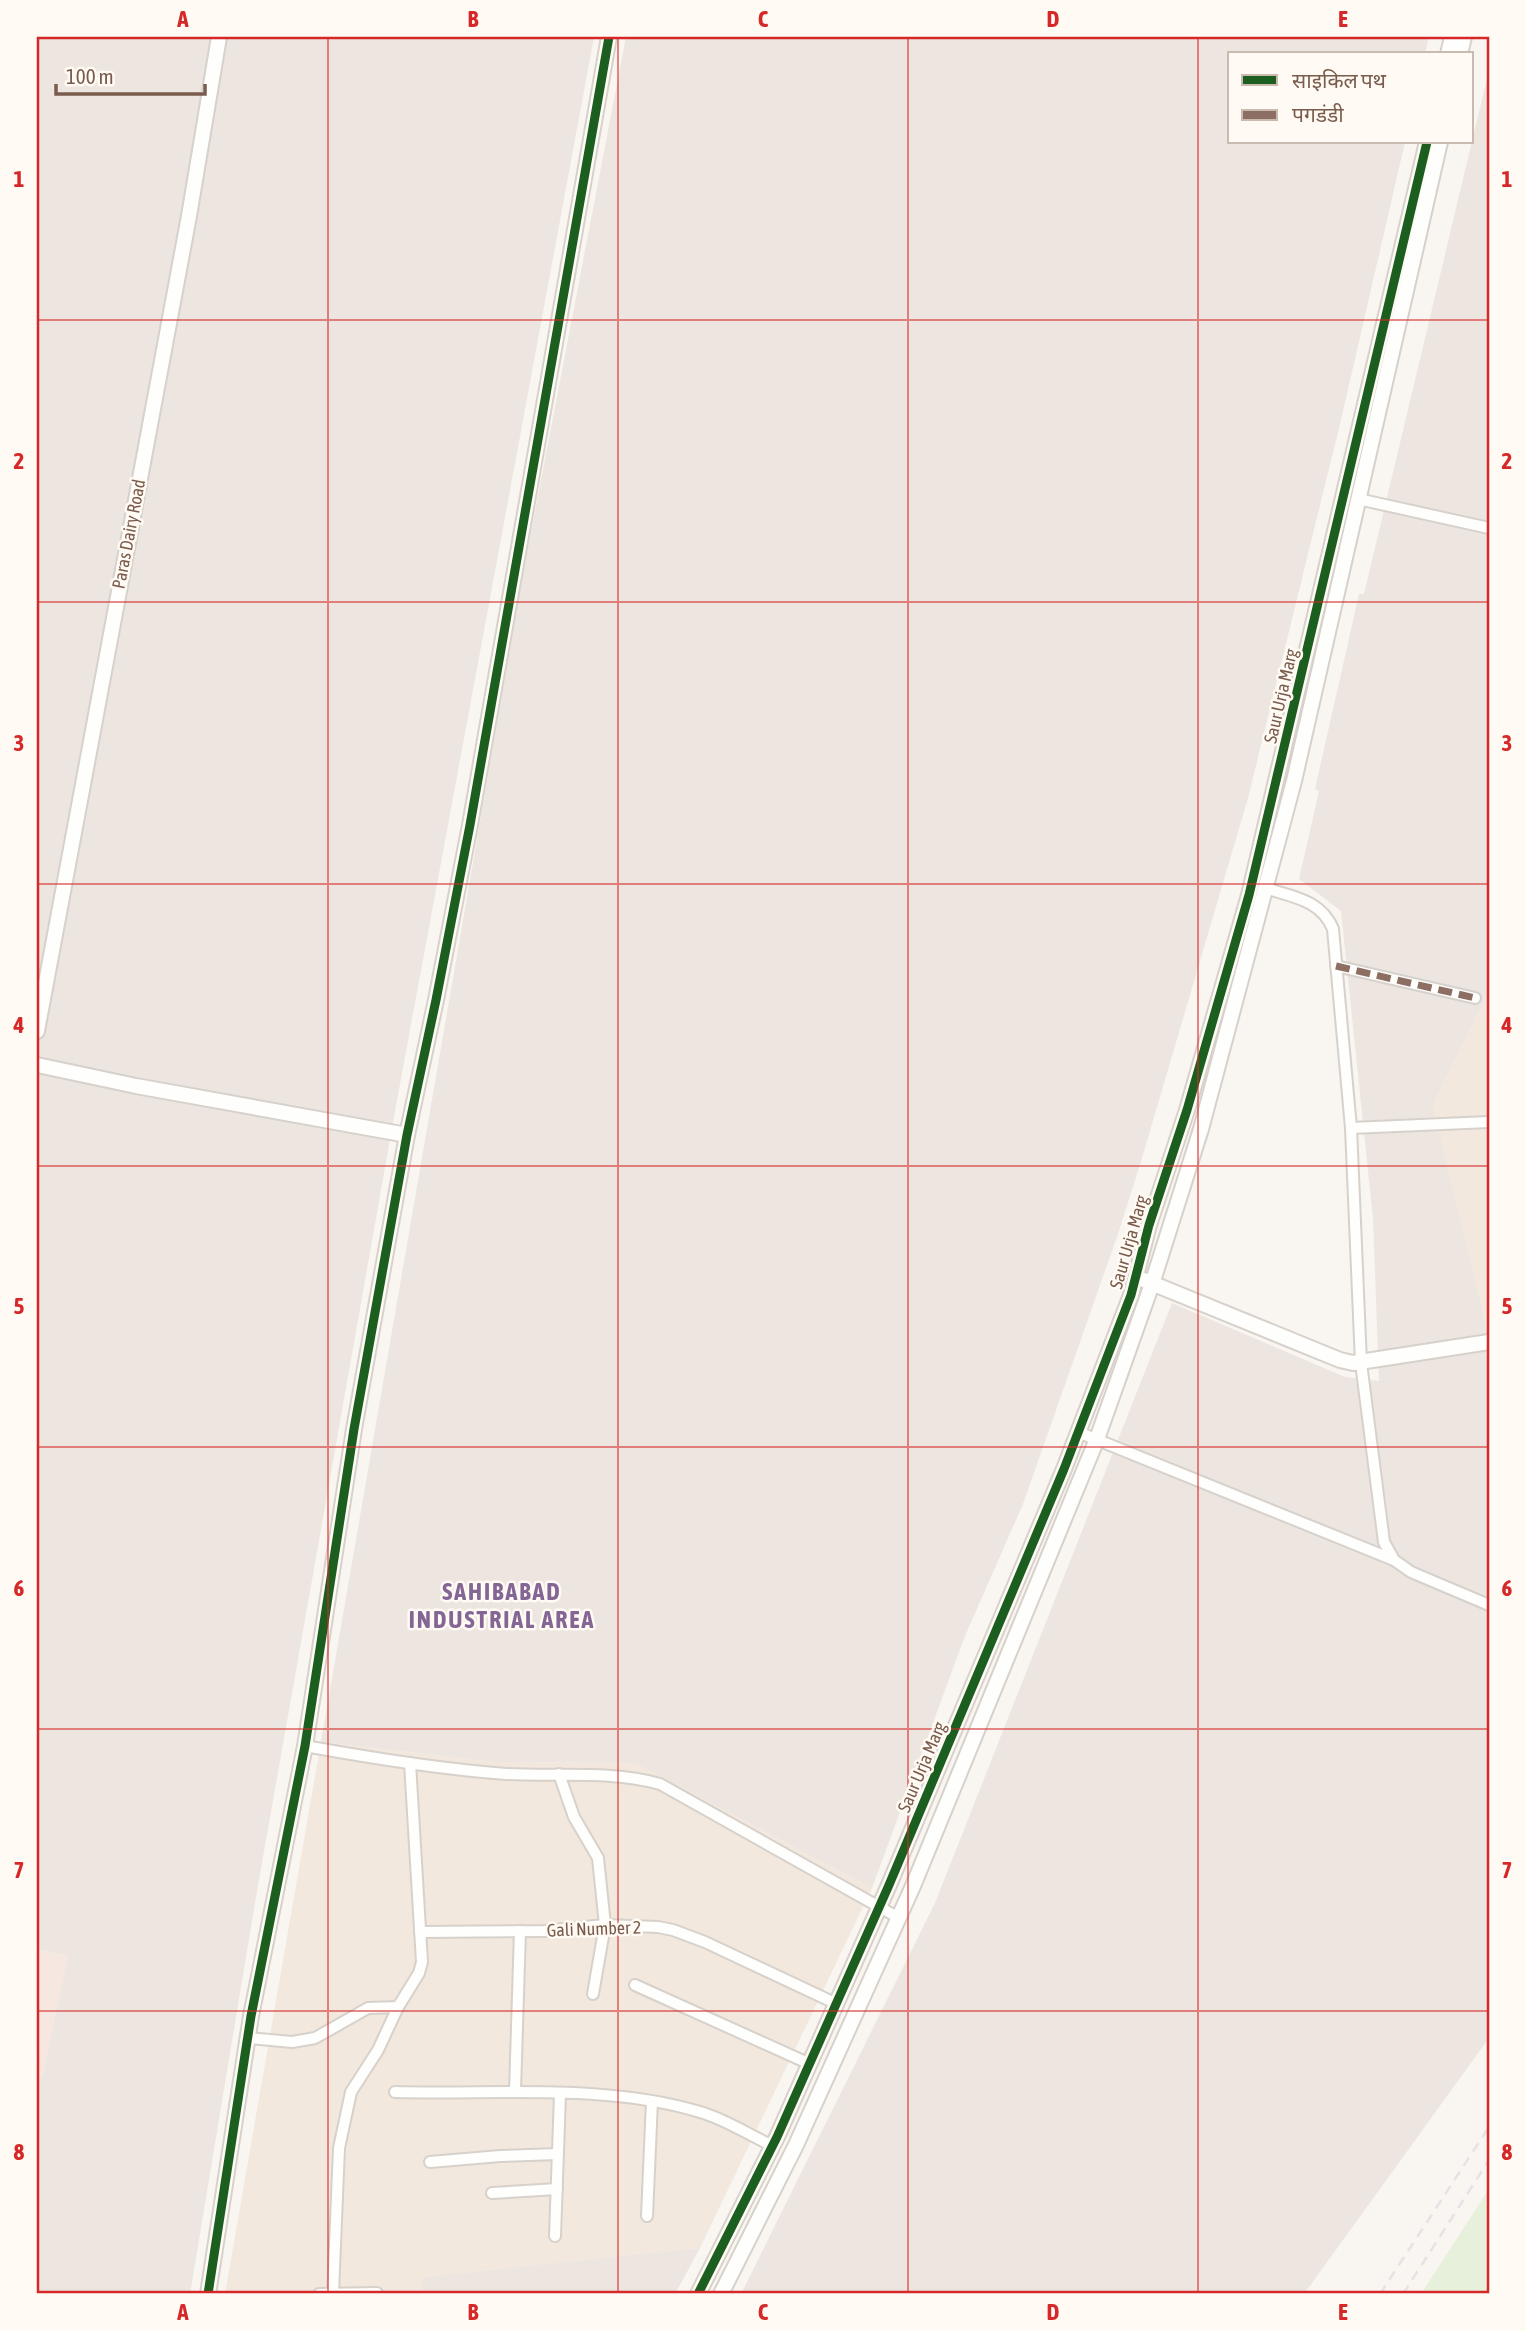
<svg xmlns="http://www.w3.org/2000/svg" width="1526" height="2331" viewBox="0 0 1526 2331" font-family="'Asap Condensed','Noto Sans Devanagari',sans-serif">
  <rect width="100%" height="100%" fill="#f9f5f0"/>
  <g fill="#f2e8de">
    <path d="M1489 991V1338L1433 1105Z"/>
    <path d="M321 1742 495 1762 635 1763 872 1888 700 2248 424 2277 421 2294H225Z"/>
  </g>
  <path fill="#f6e8e1" d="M37 1949 68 1956 42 2080 37 2079Z"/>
  <g fill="#ede5e0">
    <path d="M37 37H594L395 1111 257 1891 190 2294H37V2079H42L68 1956 37 1949Z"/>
    <path d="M626 37H1429L1425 54H1230V142H1405L1340 424 1248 798 1142 1158 1118 1234 1023 1504 965 1636 872 1888 635 1763 495 1762 321 1742 522 579Z"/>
    <path d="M1489 70V991L1433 1105 1489 1338V2038L1304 2294H741L935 1903 1172 1303 1345 1377 1379 1381 1373 1219 1341 911 1299 879 1319 791 1315 789 1359 594H1364Z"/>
    <path d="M700 2248 675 2294H421L423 2277Z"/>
  </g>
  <path fill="#e7f0db" d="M1489 2189V2294H1421Z"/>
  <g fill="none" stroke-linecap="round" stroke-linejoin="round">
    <defs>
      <g id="minor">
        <path d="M1358 499 1489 528"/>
        <path d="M1265 888C1293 897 1321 900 1333 929L1351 1128 1361 1363 1384 1542 1394 1560"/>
        <path d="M1336 966 1475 998"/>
        <path d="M1351 1128 1489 1122"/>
        <path d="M1078 1432 1394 1560 1411 1572 1489 1605"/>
        <path d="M305 1746C371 1758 439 1769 506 1774 557 1777 610 1770 660 1784L899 1918"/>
        <path d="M559 1774 574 1817 598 1858 605 1925 593 1994"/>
        <path d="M420 1932 544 1931 605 1925 658 1927 673 1930 705 1942 837 2004"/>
        <path d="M635 1985 810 2064"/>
        <path d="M248 2038 292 2042 304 2040 315 2038 368 2008 398 2007"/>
        <path d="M515 2091 520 1931"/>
        <path d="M395 2092C494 2095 604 2083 700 2112 725 2119 749 2135 773 2146"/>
        <path d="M430 2162 500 2156 558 2154"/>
        <path d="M492 2193 557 2189"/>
        <path d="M647 2216 652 2101"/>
        <path d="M555 2236 560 2094"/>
        <path d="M333 2293 339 2148 351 2092 378 2050 398 2007 419 1973 422 1962 410 1763"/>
        <path d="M319 2294 377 2293"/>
      </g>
      <g id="tertiary">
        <path d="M1448 54 1452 37"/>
        <path d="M1460 54 1464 37"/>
        <path d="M37 1031 189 216 219 37"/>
        <path d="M37 1065 136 1086 407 1135"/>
        <path d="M1144 1280 1340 1360 1353 1363 1489 1342"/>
        <path d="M208 2294 251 2016 305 1746 354 1429 407 1135 436 1000 470 825 609 37"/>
        <path d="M698 2294 777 2137 889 1885 1064 1469 1131 1295 1149 1225 1187 1110 1249 895 1427 142"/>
        <path d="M721 2294 796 2145 913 1886 1097 1439 1152 1284 1201 1129 1294 781 1440 142"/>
      </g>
    </defs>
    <use href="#minor" stroke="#d7d1cb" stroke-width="14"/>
    <use href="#tertiary" stroke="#d7d1cb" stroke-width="18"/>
    <use href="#minor" stroke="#fefefd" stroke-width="10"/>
    <use href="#tertiary" stroke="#fefefd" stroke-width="14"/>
    <g stroke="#e6e3e7" stroke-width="2.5" stroke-dasharray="10 7" stroke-linecap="butt">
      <path d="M1380 2294 1489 2127"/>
      <path d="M1403 2294 1489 2160"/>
    </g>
    <path stroke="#8d6e63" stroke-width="7" stroke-dasharray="14 7" stroke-linecap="butt" d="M1336 966 1475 998"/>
    <defs>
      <g id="cycleway">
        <path d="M208 2294 251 2016 305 1746 354 1429 407 1135 436 1000 470 825 609 37"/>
        <path d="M698 2294 777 2137 889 1885 1064 1469 1131 1295 1149 1225 1187 1110 1249 895 1427 142"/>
      </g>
    </defs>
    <use href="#cycleway" stroke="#fffaf3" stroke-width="13"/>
    <use href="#cycleway" stroke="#1b5e20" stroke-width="9"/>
  </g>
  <path fill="none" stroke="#d62828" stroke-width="2" stroke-opacity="0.55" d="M328 37V2294M618 37V2294M908 37V2294M1198 37V2294M37 320H1489M37 602H1489M37 884H1489M37 1166H1489M37 1447H1489M37 1729H1489M37 2011H1489"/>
  <g text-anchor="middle" stroke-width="5" stroke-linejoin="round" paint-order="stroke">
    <g font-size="18" fill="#7a5c4d" stroke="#fffaf3">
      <text transform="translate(129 534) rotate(-79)" y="6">Paras Dairy Road</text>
      <text transform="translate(1281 696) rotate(-77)" y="6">Saur Urja Marg</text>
      <text transform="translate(1129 1242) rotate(-74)" y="6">Saur Urja Marg</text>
      <text transform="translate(922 1767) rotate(-67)" y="6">Saur Urja Marg</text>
      <text transform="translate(594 1929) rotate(-2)" y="6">Gali Number 2</text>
    </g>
    <g font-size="24" font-weight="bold" letter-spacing="2" fill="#846695" stroke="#fffaf3">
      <text x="502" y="1600">SAHIBABAD<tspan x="502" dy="28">INDUSTRIAL AREA</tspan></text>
    </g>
  </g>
  <rect width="1526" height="2331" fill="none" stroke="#fffaf3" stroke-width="77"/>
  <rect x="1228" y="52" width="245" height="91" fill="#fffaf3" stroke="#cabbb1" stroke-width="2"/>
  <rect x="1242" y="75" width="35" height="10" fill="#1b5e20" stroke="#cabbb1" stroke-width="2"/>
  <text x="1292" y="88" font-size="21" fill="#7a5c4d">साइकिल पथ</text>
  <rect x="1242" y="110" width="35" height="10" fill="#8d6e63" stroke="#cabbb1" stroke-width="2"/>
  <text x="1292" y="122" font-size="21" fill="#7a5c4d">पगडंडी</text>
  <path d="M56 84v10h149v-10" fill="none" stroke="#7a5c4d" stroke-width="3.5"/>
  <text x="66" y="84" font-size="21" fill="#7a5c4d" stroke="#fffaf3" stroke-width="5" paint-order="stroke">100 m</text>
  <rect x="38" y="38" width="1450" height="2254" fill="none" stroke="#d62828" stroke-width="2.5"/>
  <g font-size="23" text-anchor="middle" font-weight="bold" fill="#d62828">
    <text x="183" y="27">A</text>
    <text x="473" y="27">B</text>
    <text x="763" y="27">C</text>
    <text x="1053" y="27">D</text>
    <text x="1343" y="27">E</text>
    <text x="19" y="187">1</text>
    <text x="1507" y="187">1</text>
    <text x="19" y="469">2</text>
    <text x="1507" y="469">2</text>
    <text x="19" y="751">3</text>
    <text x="1507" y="751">3</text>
    <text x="19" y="1033">4</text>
    <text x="1507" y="1033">4</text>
    <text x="19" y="1314">5</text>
    <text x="1507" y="1314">5</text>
    <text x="19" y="1596">6</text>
    <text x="1507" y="1596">6</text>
    <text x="19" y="1878">7</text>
    <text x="1507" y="1878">7</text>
    <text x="19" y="2160">8</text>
    <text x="1507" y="2160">8</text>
    <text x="183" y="2320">A</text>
    <text x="473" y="2320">B</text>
    <text x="763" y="2320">C</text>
    <text x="1053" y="2320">D</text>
    <text x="1343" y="2320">E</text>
  </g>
</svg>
